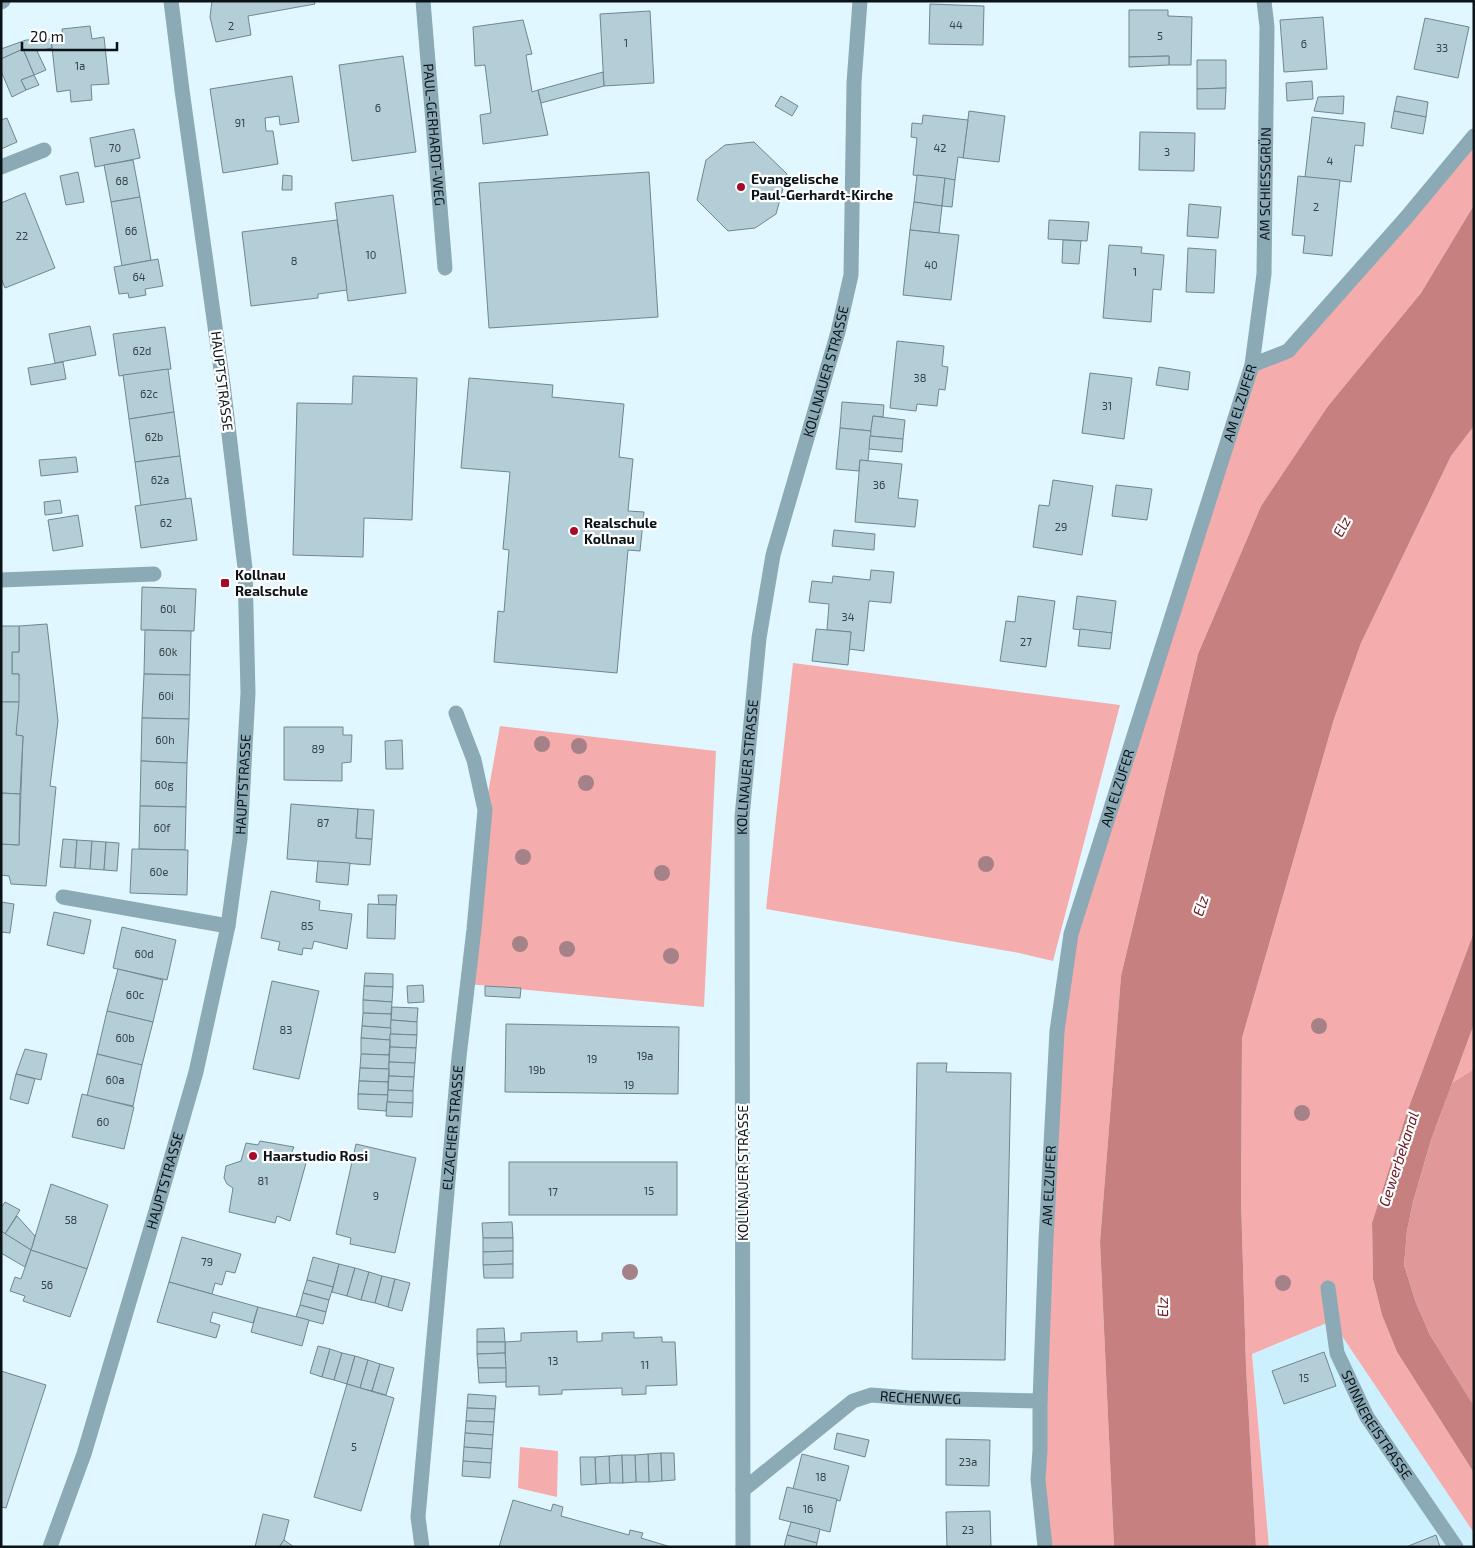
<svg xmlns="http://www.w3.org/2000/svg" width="1475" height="1548" viewBox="0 0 1475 1548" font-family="'Exo 2',sans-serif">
  <rect width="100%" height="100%" fill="#e1f7ff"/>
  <path fill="#ccf0fe" d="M1333 1321 1474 1533V1547H1269L1252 1354Z"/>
  <g fill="#f4adac">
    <path d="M1474 136V205L1421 293 1328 406 1261 506 1198 654 1121 976 1100 1242 1114 1547H1045L1046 1240 1071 934 1252 365 1288 351Z"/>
    <path d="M1474 426V932L1407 1112 1372 1223 1373 1279 1382 1315 1397 1352 1474 1473V1533L1332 1321 1252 1354 1269 1547H1256L1246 1367 1241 1199 1242 1038 1334 719 1361 643 1451 456Z"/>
    <path d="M793 663 1120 705 1053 961 1019 953 766 909Z"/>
    <path d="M500 726 716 751 704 1007 468 984 485 810Z"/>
    <path d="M1474 1024V1069L1452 1083Z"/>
    <path d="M520 1447 558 1451 557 1497 518 1488Z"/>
  </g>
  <path fill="#e09998" d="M1474 1069V1406L1430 1335 1416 1303 1404 1265 1407 1231 1413 1202 1431 1140 1452 1083Z"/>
  <g fill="#c5807f">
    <path d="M1474 205V426L1451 456 1361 643 1334 719 1242 1038 1241 1199 1246 1367 1256 1547H1114L1100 1242 1121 976 1198 654 1261 506 1328 406 1421 293Z"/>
    <path d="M1474 932V1024L1431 1140 1413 1202 1407 1231 1404 1265 1416 1303 1430 1335 1474 1406V1473L1397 1352 1382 1315 1373 1279 1372 1223 1407 1112Z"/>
  </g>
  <g fill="#b4ced8" stroke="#6e868f">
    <path d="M212 1H314L315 4 248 16 251 35 216 42 210 17Z"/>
    <path d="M930 4 984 6 983 45 929 44Z"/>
    <path d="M1129 10H1168V16L1192 17 1191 65H1169V56L1129 57Z"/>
    <path d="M650 11 654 83 604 86 600 14Z"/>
    <path d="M1323 17 1327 69 1284 72 1280 20Z"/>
    <path d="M1425 18 1469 27 1458 78 1414 69Z"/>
    <path d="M523 20 532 54 526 55 532 92 538 90 548 135 483 144 480 115 491 113 485 65 475 66 473 27Z"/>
    <path d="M90 26 92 39 104 37 109 84 91 85 92 100 71 102 70 90 57 92 51 39 63 38 62 29Z"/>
    <path d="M51 39 52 48 37 51 46 70 34 75 23 49 1 59V49L26 40Z"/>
    <path d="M23 49 34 75 21 80 26 90 12 97 1 71V59Z"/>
    <path d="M403 56 416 152 352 161 339 65Z"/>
    <path d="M1169 56V65L1129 67V57Z"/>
    <path d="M1197 60H1226V88L1197 89Z"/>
    <path d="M603 72 604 86 541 103 538 90Z"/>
    <path d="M34 75 39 85 26 90 21 80Z"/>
    <path d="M292 76 299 122 280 125 279 116 265 118 266 131H273L278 164 223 173 210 89Z"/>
    <path d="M1312 81 1313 99 1287 101 1286 83Z"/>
    <path d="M1226 88 1225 109H1197V89Z"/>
    <path d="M781 96 798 106 792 116 775 106Z"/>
    <path d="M1344 96 1343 114 1314 111 1318 97Z"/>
    <path d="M1397 96 1428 102 1426 117 1394 111Z"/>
    <path d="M969 111 1005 116 999 162 963 158Z"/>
    <path d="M1394 111 1426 117 1423 134 1391 128Z"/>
    <path d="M923 115 968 120 963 158 958 157 955 180 913 175 917 138 911 137 912 123 922 124Z"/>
    <path d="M1312 117 1365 123 1363 146 1355 145 1351 182 1305 177Z"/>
    <path d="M7 118 17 142 1 149V120Z"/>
    <path d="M134 129 140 158 95 167 90 138Z"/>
    <path d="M1140 132 1195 133 1194 171 1139 170Z"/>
    <path d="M754 142 787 174 776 214 755 228 728 231 697 200 706 160 725 145Z"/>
    <path d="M133 160 140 197 111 202 104 165Z"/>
    <path d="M78 172 84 202 66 205 60 176Z"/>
    <path d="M649 172 658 317 489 328 479 183Z"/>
    <path d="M283 175 292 176V190H282Z"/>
    <path d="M917 175 945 178 942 206 914 202Z"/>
    <path d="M1298 176 1340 180 1332 256 1303 253 1305 236 1292 235Z"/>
    <path d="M945 178 955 180 952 207 942 206Z"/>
    <path d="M25 193 55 268 5 288 1 278V203Z"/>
    <path d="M393 195 406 293 348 301 335 203Z"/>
    <path d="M140 197 151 260 122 266 111 202Z"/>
    <path d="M914 202 942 206 939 233 910 230Z"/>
    <path d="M1189 204 1221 207 1218 238 1187 236Z"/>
    <path d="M337 220 347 290 318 294V298L251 306 242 232Z"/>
    <path d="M1049 220 1089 222 1087 241 1048 239Z"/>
    <path d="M910 230 959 235 951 300 903 295Z"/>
    <path d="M1063 240 1081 241 1079 264 1062 263Z"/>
    <path d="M1109 245 1142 247 1141 253 1164 255 1161 290 1153 289 1151 322 1103 318Z"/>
    <path d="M1188 248 1216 250 1214 293 1186 292Z"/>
    <path d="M158 259 163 286 145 289 146 295 129 298 128 293 119 294 114 267Z"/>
    <path d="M90 326 96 355 55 363 49 334Z"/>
    <path d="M165 327 171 369 119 376 113 334Z"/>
    <path d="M897 341 944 346 942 366 948 367 945 390 939 389 937 406 917 404 916 411 890 408Z"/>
    <path d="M63 362 66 379 31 385 28 368Z"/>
    <path d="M1159 367 1190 372 1188 390 1156 385Z"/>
    <path d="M168 369 174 412 129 419 123 375Z"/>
    <path d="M1090 373 1132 378 1124 439 1082 433Z"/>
    <path d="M353 376 417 378 412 520 364 518 363 557 293 555 297 403 352 404Z"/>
    <path d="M469 378 553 385 552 397 624 404 619 457 633 459 628 511 644 512 640 551 628 550 617 673 494 662 498 611 504 612 509 550 503 549 510 472 461 468Z"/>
    <path d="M842 402 884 405 883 417 873 416 871 431 840 428Z"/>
    <path d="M174 412 180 456 135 462 129 419Z"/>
    <path d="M873 416 905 420 903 439 870 436Z"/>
    <path d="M840 428 871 431 868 461 860 460 859 471 836 469Z"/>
    <path d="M870 436 903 439 902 452 869 449Z"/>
    <path d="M180 456 186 499 141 506 135 462Z"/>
    <path d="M76 457 78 472 41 476 39 460Z"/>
    <path d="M860 460 902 464 898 498 918 500 915 527 855 522Z"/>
    <path d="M1053 480 1093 486 1082 555 1033 547 1039 505 1049 506Z"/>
    <path d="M1116 485 1152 489 1147 520 1112 516Z"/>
    <path d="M191 498 197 540 141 548 135 506Z"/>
    <path d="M60 500 62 513 45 515 44 502Z"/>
    <path d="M78 515 83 546 53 551 48 520Z"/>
    <path d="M834 530 875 534 874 550 832 546Z"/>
    <path d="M871 570 894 572 891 603 869 601 864 651 849 649 851 632 827 630 829 604 809 602 812 581 832 583 833 576 870 580Z"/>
    <path d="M142 587 196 589 194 631 141 630Z"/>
    <path d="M1018 596 1055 601 1046 667 1000 661 1006 621 1015 622Z"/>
    <path d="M1077 596 1116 601 1112 633 1073 629Z"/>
    <path d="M47 624 58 721 50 786 56 787 46 886 11 884 9 876 1 875V844L19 845 23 736 16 735 19 674H12V652H19V626Z"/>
    <path d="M1 626H19V652H12V674H19V702H1Z"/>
    <path d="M816 629 851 632 848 665 812 661Z"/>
    <path d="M1080 629 1112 633 1110 649 1078 646Z"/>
    <path d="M145 630 191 631 190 675 144 674Z"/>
    <path d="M144 674 190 675 189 719 142 718Z"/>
    <path d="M1 702H19L16 735 23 736 20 794 1 793Z"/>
    <path d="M142 718 189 719 187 763 141 761Z"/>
    <path d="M284 727H343V735H352L351 762 342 763V781L284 780Z"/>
    <path d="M402 740 403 769H386L385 741Z"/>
    <path d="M141 761 187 763 186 807 140 806Z"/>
    <path d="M1 793 20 794 19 845 1 844Z"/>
    <path d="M291 804 358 809 356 838 372 839 370 865 287 859Z"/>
    <path d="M140 806 186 807 185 850 139 849Z"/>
    <path d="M358 809 374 810 372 839 356 838Z"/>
    <path d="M63 839 77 840 75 868 60 867Z"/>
    <path d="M77 840 92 841 90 869 75 868Z"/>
    <path d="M92 841 106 842 104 870 90 869Z"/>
    <path d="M106 842 119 843 117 871 104 870Z"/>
    <path d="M132 849 188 850 187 895 130 893Z"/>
    <path d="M318 861 350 863 348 885 316 882Z"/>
    <path d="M271 891 320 901 319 910 352 914 347 949 314 941 312 949 303 948 302 955 278 950 280 942 261 938Z"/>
    <path d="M378 895H397L396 905H379Z"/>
    <path d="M1 902 14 904 10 933 1 932Z"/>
    <path d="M368 904 396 905 395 939 367 938Z"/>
    <path d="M54 912 91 920 84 954 47 945Z"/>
    <path d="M122 927 176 940 167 980 113 968Z"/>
    <path d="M118 969 163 980 153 1022 107 1011Z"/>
    <path d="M365 973 393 974V987L364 986Z"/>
    <path d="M272 981 319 991 299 1079 253 1069Z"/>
    <path d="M423 985 424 1002 408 1003 407 986Z"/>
    <path d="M364 986 393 987 392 1002 363 1000Z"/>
    <path d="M485 986 521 988 520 998 485 996Z"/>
    <path d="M363 1000 392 1002 391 1014 363 1013Z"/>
    <path d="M392 1007 418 1008 417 1022 391 1020Z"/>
    <path d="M107 1011 153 1022 142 1065 97 1054Z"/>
    <path d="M363 1013 391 1014V1028L362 1026Z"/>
    <path d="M391 1020 417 1022V1035L390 1034Z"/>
    <path d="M506 1024 679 1027 678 1094 505 1092Z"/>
    <path d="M362 1026 391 1028 390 1040 361 1038Z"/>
    <path d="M390 1034 417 1035 416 1048 390 1047Z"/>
    <path d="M361 1038 390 1040 389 1055 361 1054Z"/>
    <path d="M390 1047 416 1048 415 1063 389 1062Z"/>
    <path d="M25 1049 47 1054 41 1080 16 1074Z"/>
    <path d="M97 1054 142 1065 133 1106 87 1096Z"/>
    <path d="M361 1054 389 1055V1069L360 1068Z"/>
    <path d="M389 1062 415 1063 414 1077 389 1076Z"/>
    <path d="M917 1063H947L946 1072 1011 1073 1005 1360 912 1359Z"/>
    <path d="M360 1068 389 1069 388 1082 359 1081Z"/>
    <path d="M16 1074 35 1079 28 1104 10 1099Z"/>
    <path d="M389 1076 414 1077 413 1091 388 1090Z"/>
    <path d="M359 1081 388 1082V1095L358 1094Z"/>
    <path d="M388 1090 413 1091V1103L387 1102Z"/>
    <path d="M82 1094 134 1107 124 1149 72 1137Z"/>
    <path d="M358 1094 388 1095 386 1111 358 1109Z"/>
    <path d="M387 1102 413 1103 412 1117 386 1116Z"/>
    <path d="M260 1141 294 1147 289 1158 306 1163 290 1221 277 1216 275 1223 229 1212 233 1188 227 1184 224 1178 226 1166 241 1161 246 1143 258 1145Z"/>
    <path d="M356 1144 416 1158 395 1253 350 1244 351 1238 336 1234Z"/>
    <rect x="509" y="1162" width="168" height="53"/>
    <path d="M51 1184 108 1205 87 1269 31 1250Z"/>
    <path d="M5 1202 20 1210 5 1234 1 1231V1208Z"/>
    <path d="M17 1216 35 1236 31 1250 5 1234Z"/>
    <path d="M512 1222 513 1238H483L482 1223Z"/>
    <path d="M1 1231 31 1250 25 1267 1 1253Z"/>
    <path d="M182 1237 241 1254 235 1273 226 1271 222 1285 215 1283 212 1294 169 1282Z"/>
    <path d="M483 1238H513V1251L483 1252Z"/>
    <path d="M31 1250 87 1269 70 1317 23 1301 25 1296 10 1291 15 1277 21 1279Z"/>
    <path d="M513 1251V1264L483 1265V1252Z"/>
    <path d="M313 1257 339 1264 333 1287 307 1280Z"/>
    <path d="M339 1264 355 1268 347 1296 332 1292Z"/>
    <path d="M513 1264V1278H484L483 1265Z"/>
    <path d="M355 1268 369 1272 361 1300 347 1296Z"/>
    <path d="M369 1272 382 1276 375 1303 361 1300Z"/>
    <path d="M382 1276 395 1279 388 1307 375 1303Z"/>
    <path d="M395 1279 410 1283 402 1311 388 1307Z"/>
    <path d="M307 1280 333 1287 329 1300 303 1293Z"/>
    <path d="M169 1282 258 1307 253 1323 213 1312 210 1322 220 1325 216 1338 157 1322Z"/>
    <path d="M303 1293 329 1300 326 1312 300 1305Z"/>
    <path d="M300 1305 326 1312 323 1324 296 1317Z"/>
    <path d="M258 1307 309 1320 302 1346 251 1332Z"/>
    <path d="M504 1328 505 1342H477V1329Z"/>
    <path d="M577 1331V1342L602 1341V1333L634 1332V1338L662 1337V1342H675L677 1385 646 1386V1394L622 1395V1388L562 1390V1394L539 1395V1386L506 1387 505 1342 521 1341V1333Z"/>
    <path d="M477 1342H505V1353L477 1354Z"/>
    <path d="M318 1346 330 1349 322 1377 310 1373Z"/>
    <path d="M330 1349 342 1353 334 1380 322 1377Z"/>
    <path d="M1324 1352 1336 1386 1284 1404 1272 1371Z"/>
    <path d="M342 1353 355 1356 347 1384 334 1380Z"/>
    <path d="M505 1353 506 1368H478L477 1354Z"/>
    <path d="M355 1356 368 1360 360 1388 347 1384Z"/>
    <path d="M368 1360 380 1364 372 1391 360 1388Z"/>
    <path d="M380 1364 394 1368 386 1395 372 1391Z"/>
    <path d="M478 1368H506V1382L479 1383Z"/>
    <path d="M1 1371 46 1385 6 1508 1 1507Z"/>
    <path d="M347 1384 394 1398 361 1511 314 1497Z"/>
    <path d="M468 1394 496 1396 495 1409 467 1408Z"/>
    <path d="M467 1408 495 1409 494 1422 466 1421Z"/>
    <path d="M466 1421 494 1422 493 1435 465 1433Z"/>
    <path d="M465 1433 493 1435 492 1449 464 1447Z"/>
    <path d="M837 1433 869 1440 865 1457 834 1449Z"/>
    <path d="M946 1439 990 1440 989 1486 946 1485Z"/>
    <path d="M464 1447 492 1449 491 1463 463 1461Z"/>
    <path d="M661 1453 662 1481 649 1482 648 1454Z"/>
    <path d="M661 1453H674L675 1480 662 1481Z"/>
    <path d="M648 1454 649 1482H636L635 1455Z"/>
    <path d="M802 1454 849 1466 840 1501 793 1489Z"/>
    <path d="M622 1455 623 1483H610L609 1456Z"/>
    <path d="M622 1455H635L636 1482 623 1483Z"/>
    <path d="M609 1456 610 1483 596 1484 595 1457Z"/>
    <path d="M580 1457H595L596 1484 581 1485Z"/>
    <path d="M463 1461 491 1463 490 1478 462 1476Z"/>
    <path d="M787 1487 837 1499 830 1532 779 1519Z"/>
    <path d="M513 1500 551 1511 553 1504 563 1507 561 1516 629 1535 630 1530 643 1533 641 1538 671 1547H499Z"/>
    <path d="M990 1511 991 1547H947L946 1512Z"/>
    <path d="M263 1514 289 1520 284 1540 279 1547H255Z"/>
    <path d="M791 1522 820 1529 817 1543 787 1535Z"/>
    <path d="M787 1535 817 1543 816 1547H784Z"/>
    <path d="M1436 1535 1440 1547H1406Z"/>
    <path d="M284 1540 294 1547H279Z"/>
  </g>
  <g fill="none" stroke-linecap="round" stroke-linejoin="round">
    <g stroke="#8baab6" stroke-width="15">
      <path id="s1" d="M423 1 445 268"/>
      <path d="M1 2 3 1"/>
      <path d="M1 167 44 150"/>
      <path d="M1252 365 1288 351 1405 219 1474 136"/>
      <path d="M1 580 154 574"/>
      <path d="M63 897 228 926"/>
      <path id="s2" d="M1328 1288 1337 1353 1367 1417 1456 1547"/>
      <path id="s3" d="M743 1490 853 1401 871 1395 909 1398 1040 1401"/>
      <path id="s4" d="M50 1547 84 1454 159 1201 196 1072 228 926 240 839 248 693 245 568 223 384 182 90 171 1"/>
      <path id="s5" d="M422 1547 418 1517 459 1057 474 929 485 810 474 760 456 713"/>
      <path id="s6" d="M743 1547 742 817 759 638 773 555 838 332 851 275 854 83 860 1"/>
      <path id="s7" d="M1045 1547 1038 1479 1040 1450V1401L1046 1240 1057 1031 1071 934 1252 365 1264 274 1267 27 1264 1"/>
    </g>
  </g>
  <g fill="#a58188">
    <circle cx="542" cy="744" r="8"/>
    <circle cx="579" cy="746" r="8"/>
    <circle cx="586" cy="783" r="8"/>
    <circle cx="523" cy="857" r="8"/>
    <circle cx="986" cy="864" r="8"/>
    <circle cx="662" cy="873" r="8"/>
    <circle cx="520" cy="944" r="8"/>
    <circle cx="567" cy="949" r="8"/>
    <circle cx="671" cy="956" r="8"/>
    <circle cx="1319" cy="1026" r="8"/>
    <circle cx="1302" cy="1113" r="8"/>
    <circle cx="630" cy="1272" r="8"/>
    <circle cx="1283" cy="1283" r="8"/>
  </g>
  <g fill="#a60c2a" stroke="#fff" stroke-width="2">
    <circle cx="741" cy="187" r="5"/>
    <circle cx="574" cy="531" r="5"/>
    <rect x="220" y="578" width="10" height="10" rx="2.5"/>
    <circle cx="253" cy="1156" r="5"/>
  </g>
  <g text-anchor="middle" stroke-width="4.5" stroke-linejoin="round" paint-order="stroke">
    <g font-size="11" fill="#344247">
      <text x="956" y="29">44</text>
      <text x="231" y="30">2</text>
      <text x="1160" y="40">5</text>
      <text x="626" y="47">1</text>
      <text x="1304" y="48">6</text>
      <text x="1442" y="52">33</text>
      <text x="80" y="70">1a</text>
      <text x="378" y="112">6</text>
      <text x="240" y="127">91</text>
      <text x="115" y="152">70</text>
      <text x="940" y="152">42</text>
      <text x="1167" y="156">3</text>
      <text x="1330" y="165">4</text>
      <text x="122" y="185">68</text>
      <text x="1316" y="211">2</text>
      <text x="131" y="235">66</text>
      <text x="22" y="240">22</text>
      <text x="371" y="259">10</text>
      <text x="294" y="265">8</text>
      <text x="931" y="269">40</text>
      <text x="1135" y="276">1</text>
      <text x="139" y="281">64</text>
      <text x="142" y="355">62d</text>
      <text x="920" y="382">38</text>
      <text x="149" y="398">62c</text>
      <text x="1107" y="410">31</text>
      <text x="154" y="441">62b</text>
      <text x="160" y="484">62a</text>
      <text x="879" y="489">36</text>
      <text x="166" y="527">62</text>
      <text x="1061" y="531">29</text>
      <text x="168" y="613">60l</text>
      <text x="848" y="621">34</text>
      <text x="1026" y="646">27</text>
      <text x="168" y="656">60k</text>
      <text x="166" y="700">60i</text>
      <text x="165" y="744">60h</text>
      <text x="318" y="753">89</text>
      <text x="164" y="789">60g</text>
      <text x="323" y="827">87</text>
      <text x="162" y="832">60f</text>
      <text x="159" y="876">60e</text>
      <text x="307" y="930">85</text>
      <text x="144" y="958">60d</text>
      <text x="135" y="999">60c</text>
      <text x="286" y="1034">83</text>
      <text x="125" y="1042">60b</text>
      <text x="645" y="1060">19a</text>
      <text x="592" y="1063">19</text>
      <text x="537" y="1074">19b</text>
      <text x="115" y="1084">60a</text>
      <text x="629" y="1089">19</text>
      <text x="103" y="1126">60</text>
      <text x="263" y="1185">81</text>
      <text x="649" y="1195">15</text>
      <text x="553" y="1196">17</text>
      <text x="376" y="1200">9</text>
      <text x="71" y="1224">58</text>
      <text x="207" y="1266">79</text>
      <text x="47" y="1289">56</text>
      <text x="553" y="1365">13</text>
      <text x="645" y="1369">11</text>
      <text x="1304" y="1382">15</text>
      <text x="354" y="1451">5</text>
      <text x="968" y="1466">23a</text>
      <text x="821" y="1481">18</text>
      <text x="808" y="1513">16</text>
      <text x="968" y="1534">23</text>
    </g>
    <g font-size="14" fill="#0a1317" stroke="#fff">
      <text dy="5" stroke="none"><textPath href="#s1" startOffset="134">PAUL-GERHARDT-WEG</textPath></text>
      <text dy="5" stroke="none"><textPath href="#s7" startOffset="1394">AM SCHIESSGRÜN</textPath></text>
      <text dy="5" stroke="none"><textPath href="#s6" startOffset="1185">KOLLNAUER STRASSE</textPath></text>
      <text transform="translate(222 381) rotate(83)" y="5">HAUPTSTRASSE</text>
      <text dy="5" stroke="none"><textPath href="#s7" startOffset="1172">AM ELZUFER</textPath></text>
      <text dy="5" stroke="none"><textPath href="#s6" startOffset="780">KOLLNAUER STRASSE</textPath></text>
      <text dy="5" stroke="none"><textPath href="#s4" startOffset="789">HAUPTSTRASSE</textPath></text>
      <text dy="5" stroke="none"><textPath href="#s7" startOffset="768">AM ELZUFER</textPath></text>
      <text dy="5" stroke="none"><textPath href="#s5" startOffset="421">ELZACHER STRASSE</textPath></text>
      <text transform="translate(743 1173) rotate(-90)" y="5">KOLLNAUER STRASSE</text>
      <text dy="5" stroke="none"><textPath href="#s4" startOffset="384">HAUPTSTRASSE</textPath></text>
      <text dy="5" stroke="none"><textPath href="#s7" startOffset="362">AM ELZUFER</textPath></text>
      <text dy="5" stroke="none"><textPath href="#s3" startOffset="210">RECHENWEG</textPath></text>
      <text dy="5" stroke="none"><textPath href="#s2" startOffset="148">SPINNEREISTRASSE</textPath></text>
    </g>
    <g font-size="14" font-weight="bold" fill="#0a1317" stroke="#fff" text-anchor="start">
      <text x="751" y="184">Evangelische<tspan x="751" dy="16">Paul-Gerhardt-Kirche</tspan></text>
      <text x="584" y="528">Realschule<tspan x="584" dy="16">Kollnau</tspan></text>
      <text x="235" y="580">Kollnau<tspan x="235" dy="16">Realschule</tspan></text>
      <text x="263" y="1161">Haarstudio Rosi</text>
    </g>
    <g font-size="15" font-style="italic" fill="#6a171f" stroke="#fff">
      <text transform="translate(1342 527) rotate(-62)" y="5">Elz</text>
      <text transform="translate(1201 906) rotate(-72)" y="5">Elz</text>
      <text transform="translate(1399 1159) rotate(-72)" y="5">Gewerbekanal</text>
      <text transform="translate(1163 1307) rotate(-92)" y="5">Elz</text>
    </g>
  </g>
  <rect width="1475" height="1548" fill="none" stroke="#0a1317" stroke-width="5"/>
  <path d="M22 42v8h95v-8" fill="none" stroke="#0a1317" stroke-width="2.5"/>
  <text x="30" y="42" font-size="15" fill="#0a1317" stroke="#ffffff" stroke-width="4" paint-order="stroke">20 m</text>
</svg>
